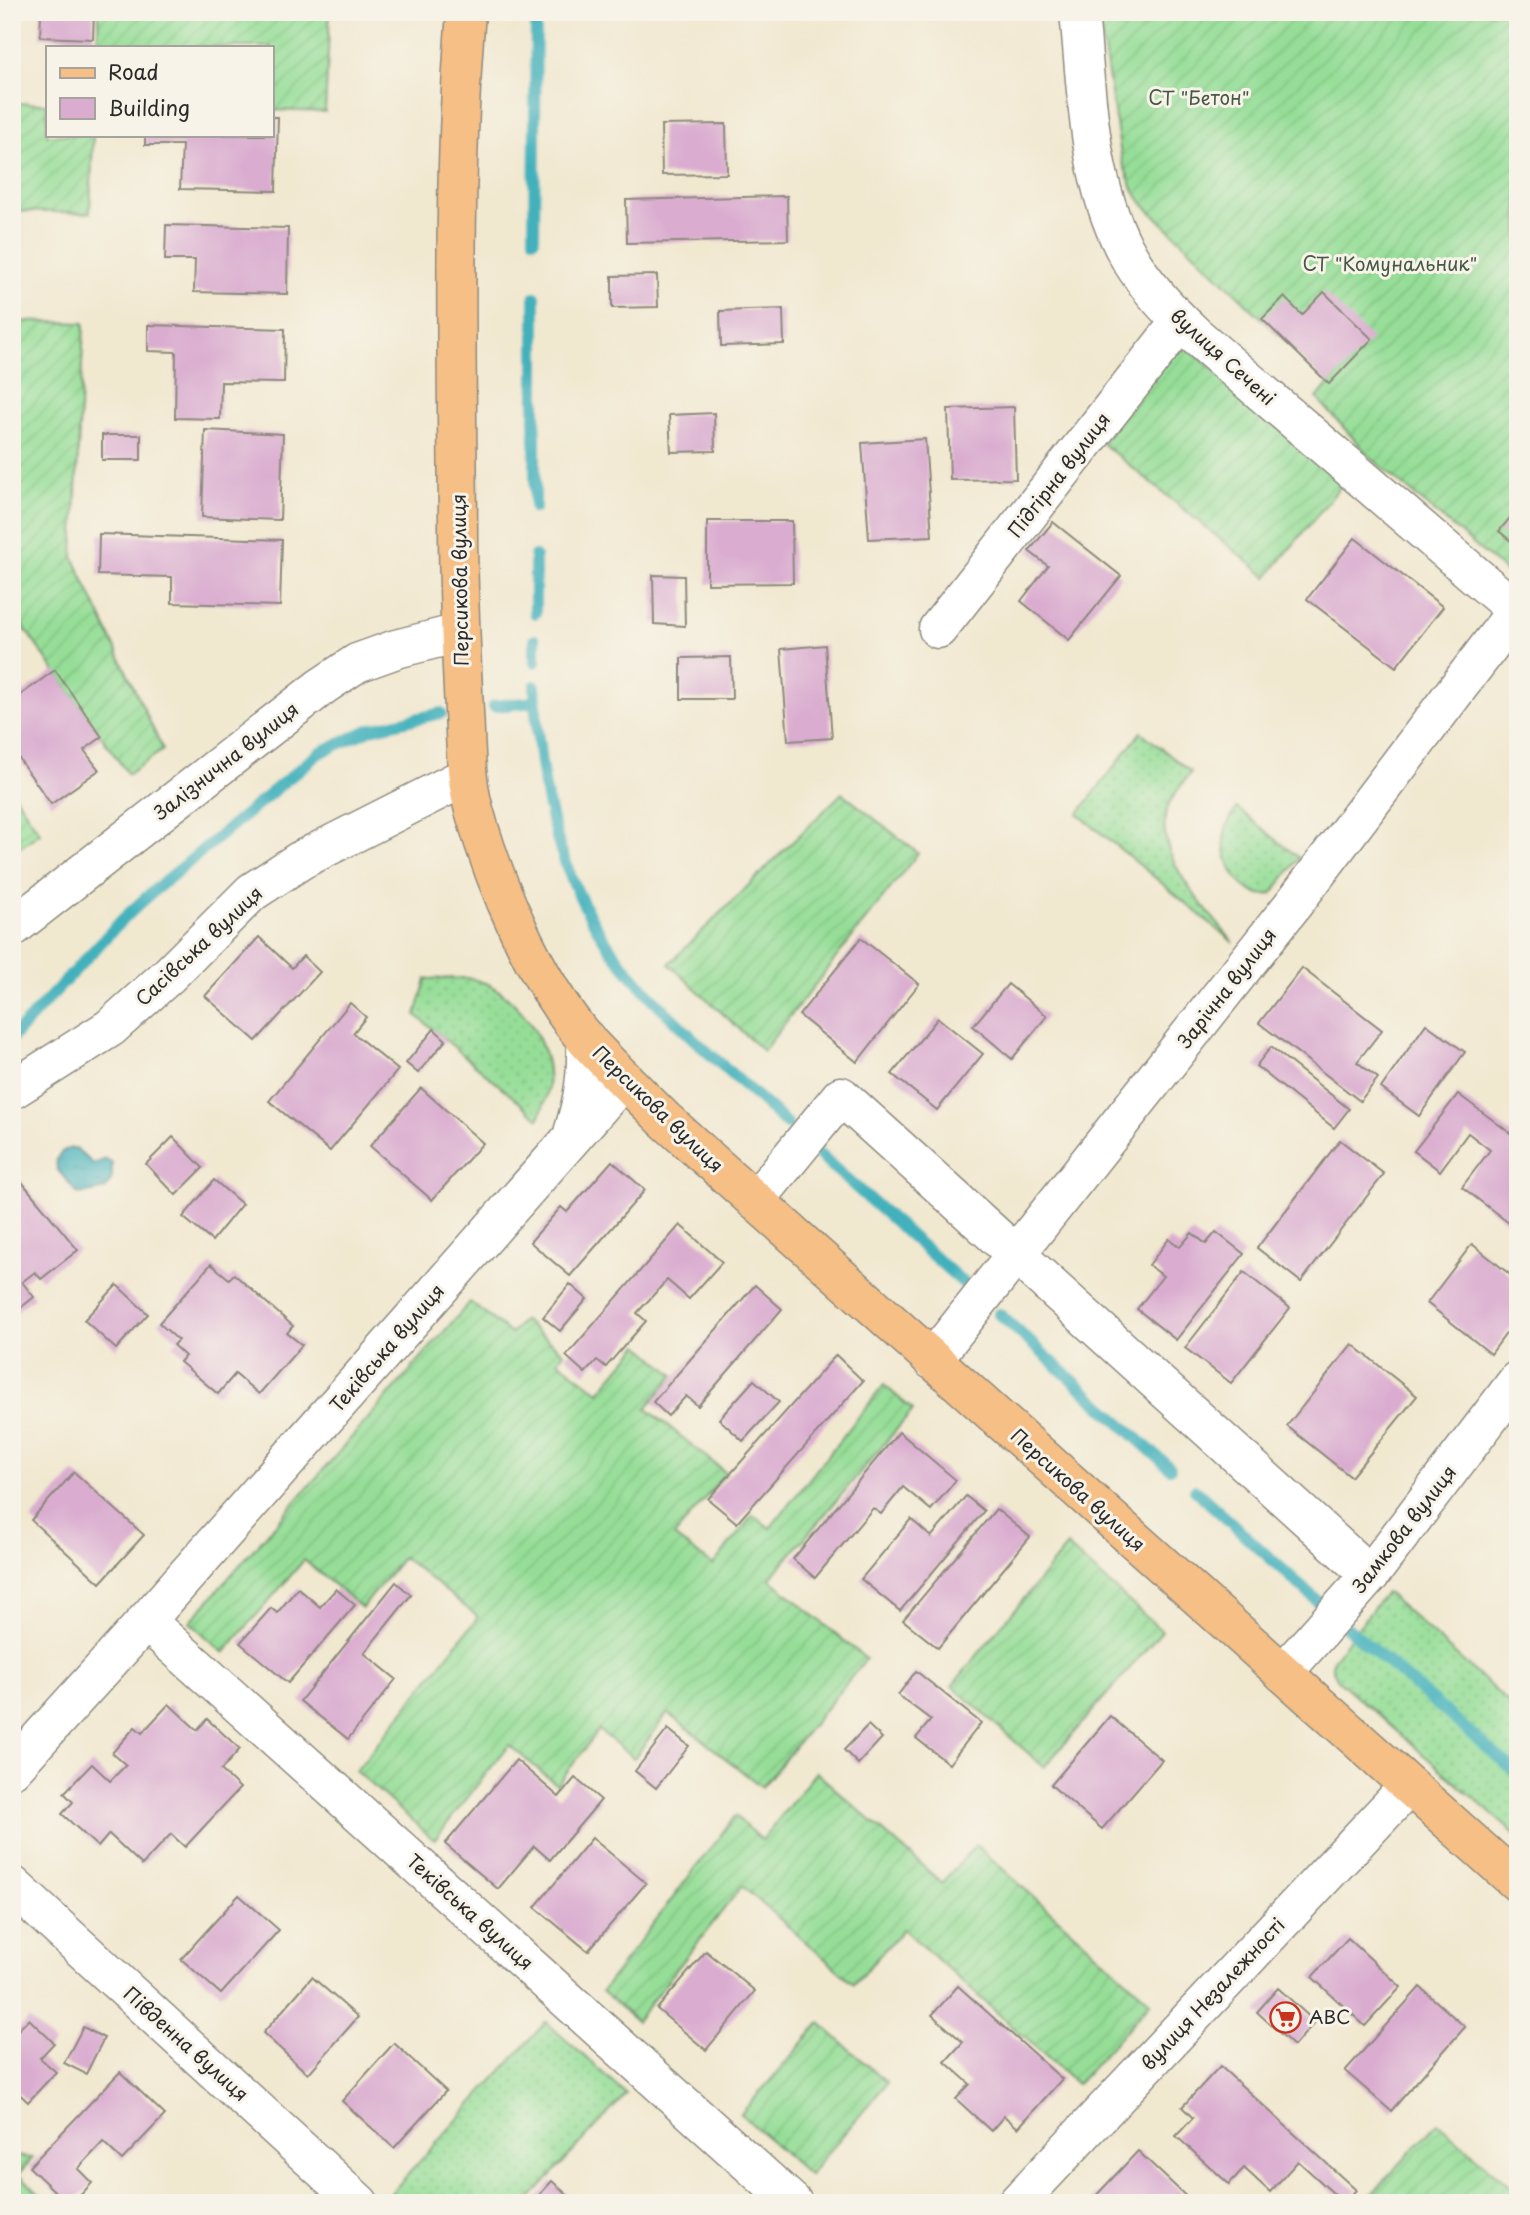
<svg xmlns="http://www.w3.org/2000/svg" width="1530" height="2215" viewBox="0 0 1530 2215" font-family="'Playpen Sans',sans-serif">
  <defs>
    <pattern id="grass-dots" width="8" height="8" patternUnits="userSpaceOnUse" patternTransform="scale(1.75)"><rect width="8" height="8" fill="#96de98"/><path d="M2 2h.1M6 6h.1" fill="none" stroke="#81bf83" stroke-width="1.8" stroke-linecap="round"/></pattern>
    <pattern id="garden-furrows" width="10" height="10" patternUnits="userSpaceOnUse" patternTransform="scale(1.75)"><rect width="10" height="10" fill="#96de98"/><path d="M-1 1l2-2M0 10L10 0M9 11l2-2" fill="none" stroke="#81bf83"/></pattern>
    <pattern id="water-ripples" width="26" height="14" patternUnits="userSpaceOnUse" patternTransform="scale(1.75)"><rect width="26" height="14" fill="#42b1bc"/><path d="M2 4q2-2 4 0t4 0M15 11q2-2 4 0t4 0" fill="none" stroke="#379099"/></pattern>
  </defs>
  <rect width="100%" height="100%" fill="#f7f3e8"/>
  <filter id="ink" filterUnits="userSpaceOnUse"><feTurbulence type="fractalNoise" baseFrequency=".0143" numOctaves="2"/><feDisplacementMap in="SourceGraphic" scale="14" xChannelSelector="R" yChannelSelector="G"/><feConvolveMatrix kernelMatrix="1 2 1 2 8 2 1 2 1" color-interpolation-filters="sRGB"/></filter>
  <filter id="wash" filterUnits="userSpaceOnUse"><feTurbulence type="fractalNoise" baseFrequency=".00686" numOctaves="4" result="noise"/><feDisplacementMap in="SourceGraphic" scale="28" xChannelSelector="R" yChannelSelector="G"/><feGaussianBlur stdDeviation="1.57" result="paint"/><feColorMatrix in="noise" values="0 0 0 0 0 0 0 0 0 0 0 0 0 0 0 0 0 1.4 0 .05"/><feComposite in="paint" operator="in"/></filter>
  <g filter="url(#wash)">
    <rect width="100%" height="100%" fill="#f1e8d0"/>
    <g fill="url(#grass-dots)" stroke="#608462" stroke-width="2">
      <path d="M1141 732 1191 772C1182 784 1170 798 1166 813 1154 857 1209 912 1234 943L1078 814Z"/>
      <path d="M1237 808 1299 858 1272 894C1241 901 1220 858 1225 833 1226 824 1232 816 1237 808Z"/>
      <path d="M467 978C474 980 481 981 488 984 523 1003 552 1046 548 1087 547 1098 542 1109 539 1119L416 1015 426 979Z"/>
      <path d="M1386 1592 1518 1711V1837L1338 1680 1332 1669V1661Z"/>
      <path d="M546 2022 626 2094 526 2203H402L391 2193Z"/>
    </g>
    <g fill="url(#garden-furrows)" stroke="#608462" stroke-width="2">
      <path d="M99 12H330L325 112 271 110V47H97Z"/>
      <path d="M1098 12H1518V582L1371 458 1317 398 1329 383 1143 204 1133 189 1122 161Z"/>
      <path d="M12 103 47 104V135H93L90 213 12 211Z"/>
      <path d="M12 321 84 323 73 557 163 750 128 774 12 611Z"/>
      <path d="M1180 341 1344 482 1267 577 1102 443Z"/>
      <path d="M12 791 40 833 12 853Z"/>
      <path d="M842 793 918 853 763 1051 669 964Z"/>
      <path d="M470 1302 511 1334 523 1320 564 1353 558 1361 599 1392 639 1345 674 1375 646 1408 726 1473 674 1536 713 1565 753 1515 770 1528 884 1385 913 1410 770 1579 866 1659 762 1787 668 1713 634 1758 599 1730 557 1785 509 1745 434 1840 356 1771 478 1617 403 1557 362 1608 304 1560 224 1653 190 1622Z"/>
      <path d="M1067 1546 1162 1631 1044 1767 952 1686Z"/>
      <path d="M816 1772 942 1883 976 1845 1151 2002 1077 2084 903 1929 854 1984 742 1886 636 2021 602 1991 735 1816 762 1840Z"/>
      <path d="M820 2023 887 2083 809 2175 741 2114Z"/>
      <path d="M1438 2123 1518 2194V2203H1377L1370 2196Z"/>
      <path d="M12 2156 33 2158 18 2174 49 2203H12Z"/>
    </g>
    <path fill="url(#water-ripples)" stroke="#366e74" stroke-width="2" d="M76 1148 93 1164 106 1159 112 1163V1178L106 1189 82 1194 77 1193 57 1169C54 1155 63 1148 76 1148Z"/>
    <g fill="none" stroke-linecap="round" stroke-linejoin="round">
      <g stroke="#42b1bc" stroke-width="12">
        <path d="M534 239 536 12"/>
        <path d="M535 297V508"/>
        <path d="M535 556V613"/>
        <path d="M535 662V640"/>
        <path d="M535 686C537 783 558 883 620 961 668 1021 731 1072 787 1124"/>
        <path d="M494 706 535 702"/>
        <path d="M12 1038 121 921 149 895 319 753 371 729 441 713"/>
        <path d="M814 1150 967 1286"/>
        <path d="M999 1314 1170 1468"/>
        <path d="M1195 1490 1323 1606"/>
        <path d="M1344 1625 1518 1774"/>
      </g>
    </g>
    <g id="blocks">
      <g fill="#daadd0">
        <path d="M41 12H94L93 39 40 37Z"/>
        <path d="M271 117H278L276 191 180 189 182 145H145V135H271Z"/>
        <path d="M726 124 727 174 662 175 661 125Z"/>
        <path d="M787 196 788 240 627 243 626 200Z"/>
        <path d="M166 225 288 228 287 294 194 292 195 260H165Z"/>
        <path d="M657 275 658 307 612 308V276Z"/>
        <path d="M1324 292 1372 339 1329 384 1262 319 1284 297 1302 315Z"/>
        <path d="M783 309 784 344 721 346 720 311Z"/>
        <path d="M148 325 285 329 284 383 221 382 220 419 175 418 176 352 148 351Z"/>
        <path d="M1014 407 1016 479 950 480 948 409Z"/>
        <path d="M714 413 715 451 671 452 669 415Z"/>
        <path d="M205 430 283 434 280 520 202 517Z"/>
        <rect x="102" y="435" width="39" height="25"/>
        <path d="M925 439 932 536 869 539 862 443Z"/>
        <path d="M1518 508V547L1499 531Z"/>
        <path d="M707 521H792L793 583 707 584Z"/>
        <path d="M1053 522 1121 576 1069 640 1021 601 1048 566 1029 551Z"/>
        <path d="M99 534 282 540 280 606 172 603V577L98 575Z"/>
        <path d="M1355 538 1443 607 1396 667 1307 599Z"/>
        <path d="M653 575 684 576 685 626 654 624Z"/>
        <path d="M825 645 832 738 788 741 781 649Z"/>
        <path d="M731 657 732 699H681V658Z"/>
        <path d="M55 670 102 737 84 750 99 770 51 804 12 749 14 733 12 701Z"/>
        <path d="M259 937 292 968 303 956 320 972 256 1041 205 996Z"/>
        <path d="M861 938 919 984 857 1062 799 1015Z"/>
        <path d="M1302 968 1382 1030 1357 1062 1378 1078 1360 1101 1259 1023Z"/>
        <path d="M1008 984 1047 1016 1012 1059 973 1026Z"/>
        <path d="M350 1003 366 1017 353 1033 398 1070 330 1151 269 1101Z"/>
        <path d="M938 1018 983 1054 937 1110 892 1074Z"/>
        <path d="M1426 1024 1465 1052 1419 1116 1381 1088Z"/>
        <path d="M434 1029 446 1040 418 1073 406 1063Z"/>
        <path d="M1271 1047 1349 1109 1334 1128 1256 1066Z"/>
        <path d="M421 1088 483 1143 432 1200 370 1146Z"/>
        <path d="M1458 1094 1518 1139V1230L1462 1187 1490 1150 1468 1133 1440 1171 1414 1151Z"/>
        <path d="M173 1137 203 1168 176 1195 146 1164Z"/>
        <path d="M1340 1140 1384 1174 1301 1282 1257 1248Z"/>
        <path d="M612 1161 645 1190 570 1276 530 1242 561 1207 567 1212Z"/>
        <path d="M12 1170 78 1250 41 1279 35 1272 22 1282 34 1297 12 1315Z"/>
        <path d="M214 1180 242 1204 212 1241 183 1217Z"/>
        <path d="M680 1225 722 1262 689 1299 667 1280 637 1313 646 1321 606 1367 597 1360 585 1373 566 1356Z"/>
        <path d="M1216 1232 1244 1254 1176 1340 1137 1309 1163 1276 1149 1265 1169 1239 1180 1247 1192 1233 1206 1244Z"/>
        <path d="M1472 1244 1518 1281V1317L1491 1354 1427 1303Z"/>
        <path d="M211 1264 229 1279 234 1274 293 1326 287 1333 302 1345 259 1394 235 1374 218 1394 180 1362 185 1356 173 1345 178 1340 159 1323Z"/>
        <path d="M1244 1272 1290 1308 1231 1383 1185 1348Z"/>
        <path d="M570 1284 587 1299 560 1331 543 1317Z"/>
        <path d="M117 1285 148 1314 116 1349 84 1320Z"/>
        <path d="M755 1285 782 1309 698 1406 686 1396 668 1416 653 1402Z"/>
        <path d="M1352 1344 1417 1396 1351 1477 1287 1426Z"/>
        <path d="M836 1355 863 1381 737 1523 708 1499Z"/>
        <path d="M754 1380 779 1402 743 1441 719 1419Z"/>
        <path d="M899 1432 956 1480 931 1510 903 1487 881 1514 873 1508 815 1578 793 1559Z"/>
        <path d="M74 1472 144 1535 100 1583 31 1520Z"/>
        <path d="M966 1496 984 1511 900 1611 861 1579 911 1519 931 1537Z"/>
        <path d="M996 1509 1030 1537 938 1648 903 1620Z"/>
        <path d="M396 1582 411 1595 364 1653 396 1679 348 1739 300 1701Z"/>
        <path d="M298 1588 320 1607 336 1589 355 1605 288 1683 240 1643 271 1608 277 1613Z"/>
        <path d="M916 1671 981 1723 949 1764 916 1738 931 1720 898 1695Z"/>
        <path d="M169 1704 197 1730 207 1719 240 1749 221 1770 240 1788 185 1847 171 1834 142 1865 109 1834 98 1847 62 1814 73 1802 64 1793 92 1764 110 1781 126 1765 112 1753 135 1727 142 1733Z"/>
        <path d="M1110 1716 1162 1760 1102 1829 1051 1785Z"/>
        <path d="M868 1725 882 1738 858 1764 844 1750Z"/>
        <path d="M668 1729 689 1746 656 1788 635 1771Z"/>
        <path d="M516 1760 559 1797 575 1778 601 1800 550 1860 534 1846 498 1889 445 1844Z"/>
        <path d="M592 1838 646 1883 588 1951 535 1907Z"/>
        <path d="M239 1895 279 1930 221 1994 181 1959Z"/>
        <path d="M1348 1938 1401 1987 1365 2026 1312 1977Z"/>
        <path d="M706 1951 755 1991 706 2050 657 2009Z"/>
        <path d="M312 1977 358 2017 308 2074 263 2033Z"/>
        <path d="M958 1986 1062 2079 1018 2128 1004 2116 991 2131 956 2099 970 2084 945 2062 963 2042 932 2015Z"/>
        <path d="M1420 1987 1465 2027 1391 2111 1345 2071Z"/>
        <path d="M1278 1988 1315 2022 1294 2046 1257 2012Z"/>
        <path d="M29 2019 54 2043 40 2058 56 2072 28 2102 12 2087V2036Z"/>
        <path d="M83 2027 104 2038 86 2074 64 2063Z"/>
        <path d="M394 2043 446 2091 394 2148 342 2101Z"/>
        <path d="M1220 2066 1356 2190 1344 2203 1298 2161 1270 2192 1244 2168 1229 2184 1176 2136 1193 2118 1182 2107Z"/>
        <path d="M120 2072 165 2115 122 2160 103 2142 78 2169 92 2183 73 2203H67L29 2167Z"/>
        <path d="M1138 2151 1193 2203H1092L1091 2201Z"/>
        <path d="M552 2181 576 2203H532Z"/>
      </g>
    </g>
  </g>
  <g filter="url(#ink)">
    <use href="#blocks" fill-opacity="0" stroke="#8e8a7e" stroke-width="2"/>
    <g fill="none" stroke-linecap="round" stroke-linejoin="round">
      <defs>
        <g id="minor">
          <path d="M1079 12C1087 91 1087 176 1124 248 1141 281 1168 310 1195 335L1518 612"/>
          <path d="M938 629 1180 322"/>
          <path d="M12 928 321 687 357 663 396 649 459 633"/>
          <path d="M12 1090 110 1028 169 975 252 892 301 860 467 776"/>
          <path d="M573 1133C584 1097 587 1076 586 1039"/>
          <path d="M755 1201 841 1096 1370 1575"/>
          <path d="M932 1360 1295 902 1516 611"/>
          <path d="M146 1621 793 2203"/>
          <path d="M1283 1673 1370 1575 1518 1380"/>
          <path d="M12 1769 146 1621 624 1079"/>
          <path d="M12 1885 359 2203"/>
          <path d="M1017 2203 1409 1786"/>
        </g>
        <path id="major" d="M466 12C452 184 457 357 458 529 458 590 461 650 464 711 466 744 465 778 474 810 495 885 536 982 587 1041 612 1068 639 1094 665 1120L1518 1883"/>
      </defs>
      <use href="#minor" stroke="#8e8a7e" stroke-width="41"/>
      <use href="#major" stroke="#8e8a7e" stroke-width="41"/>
      <use href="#minor" stroke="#fff" stroke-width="38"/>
      <use href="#major" stroke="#f5bf86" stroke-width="38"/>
    </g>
  </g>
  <defs>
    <symbol id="supermarket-ring" viewBox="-11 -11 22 22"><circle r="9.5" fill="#f7f3e8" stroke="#c8321e" stroke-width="1.5"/><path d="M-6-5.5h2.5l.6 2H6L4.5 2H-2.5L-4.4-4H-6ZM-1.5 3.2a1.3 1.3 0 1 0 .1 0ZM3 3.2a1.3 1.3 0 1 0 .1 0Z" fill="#c8321e"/></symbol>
  </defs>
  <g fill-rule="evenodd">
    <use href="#supermarket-ring" x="1268" y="2000" width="35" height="35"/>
  </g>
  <g text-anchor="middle" stroke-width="6" stroke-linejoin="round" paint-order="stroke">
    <g font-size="19" fill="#465846" stroke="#f7f3e8">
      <text x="1199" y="105">СТ "Бетон"</text>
      <text x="1390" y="271">СТ "Комунальник"</text>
    </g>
    <g font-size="19" fill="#2b2b2b" stroke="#f7f3e8">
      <text transform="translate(1223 357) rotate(42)" y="7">вулиця Сечені</text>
      <text transform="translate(1059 475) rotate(-52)" y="7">Підгірна вулиця</text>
      <text transform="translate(460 580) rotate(-91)" y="7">Персикова вулиця</text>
      <text transform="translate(226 761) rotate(-38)" y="7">Залізнична вулиця</text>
      <text transform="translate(199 946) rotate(-43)" y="7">Сасівська вулиця</text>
      <text transform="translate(1227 988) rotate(-52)" y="7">Зарічна вулиця</text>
      <text transform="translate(658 1109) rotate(44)" y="7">Персикова вулиця</text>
      <text transform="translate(387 1348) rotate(-49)" y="7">Теківська вулиця</text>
      <text transform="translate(1078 1490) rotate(42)" y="7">Персикова вулиця</text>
      <text transform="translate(1404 1529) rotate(-52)" y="7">Замкова вулиця</text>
      <text transform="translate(470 1912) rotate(42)" y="7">Теківська вулиця</text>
      <text transform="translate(1213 1994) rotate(-47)" y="7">вулиця Незалежності</text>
      <text transform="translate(186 2044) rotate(42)" y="7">Південна вулиця</text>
    </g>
    <g font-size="19" fill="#2b2b2b" stroke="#f7f3e8" text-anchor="start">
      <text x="1309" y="2024">ABC</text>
    </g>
  </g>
  <rect width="1530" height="2215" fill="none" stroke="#f7f3e8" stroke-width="42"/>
  <rect x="46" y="46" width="228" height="91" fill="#f7f3e8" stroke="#a5a39c" stroke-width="2"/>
  <rect x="60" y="68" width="35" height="10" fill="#f5bf86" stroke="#a5a39c" stroke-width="2"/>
  <text x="108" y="80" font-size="21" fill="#2b2b2b">Road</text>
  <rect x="60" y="98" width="35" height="21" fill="#daadd0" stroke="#a5a39c" stroke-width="2"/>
  <text x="108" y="116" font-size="21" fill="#2b2b2b">Building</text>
</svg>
